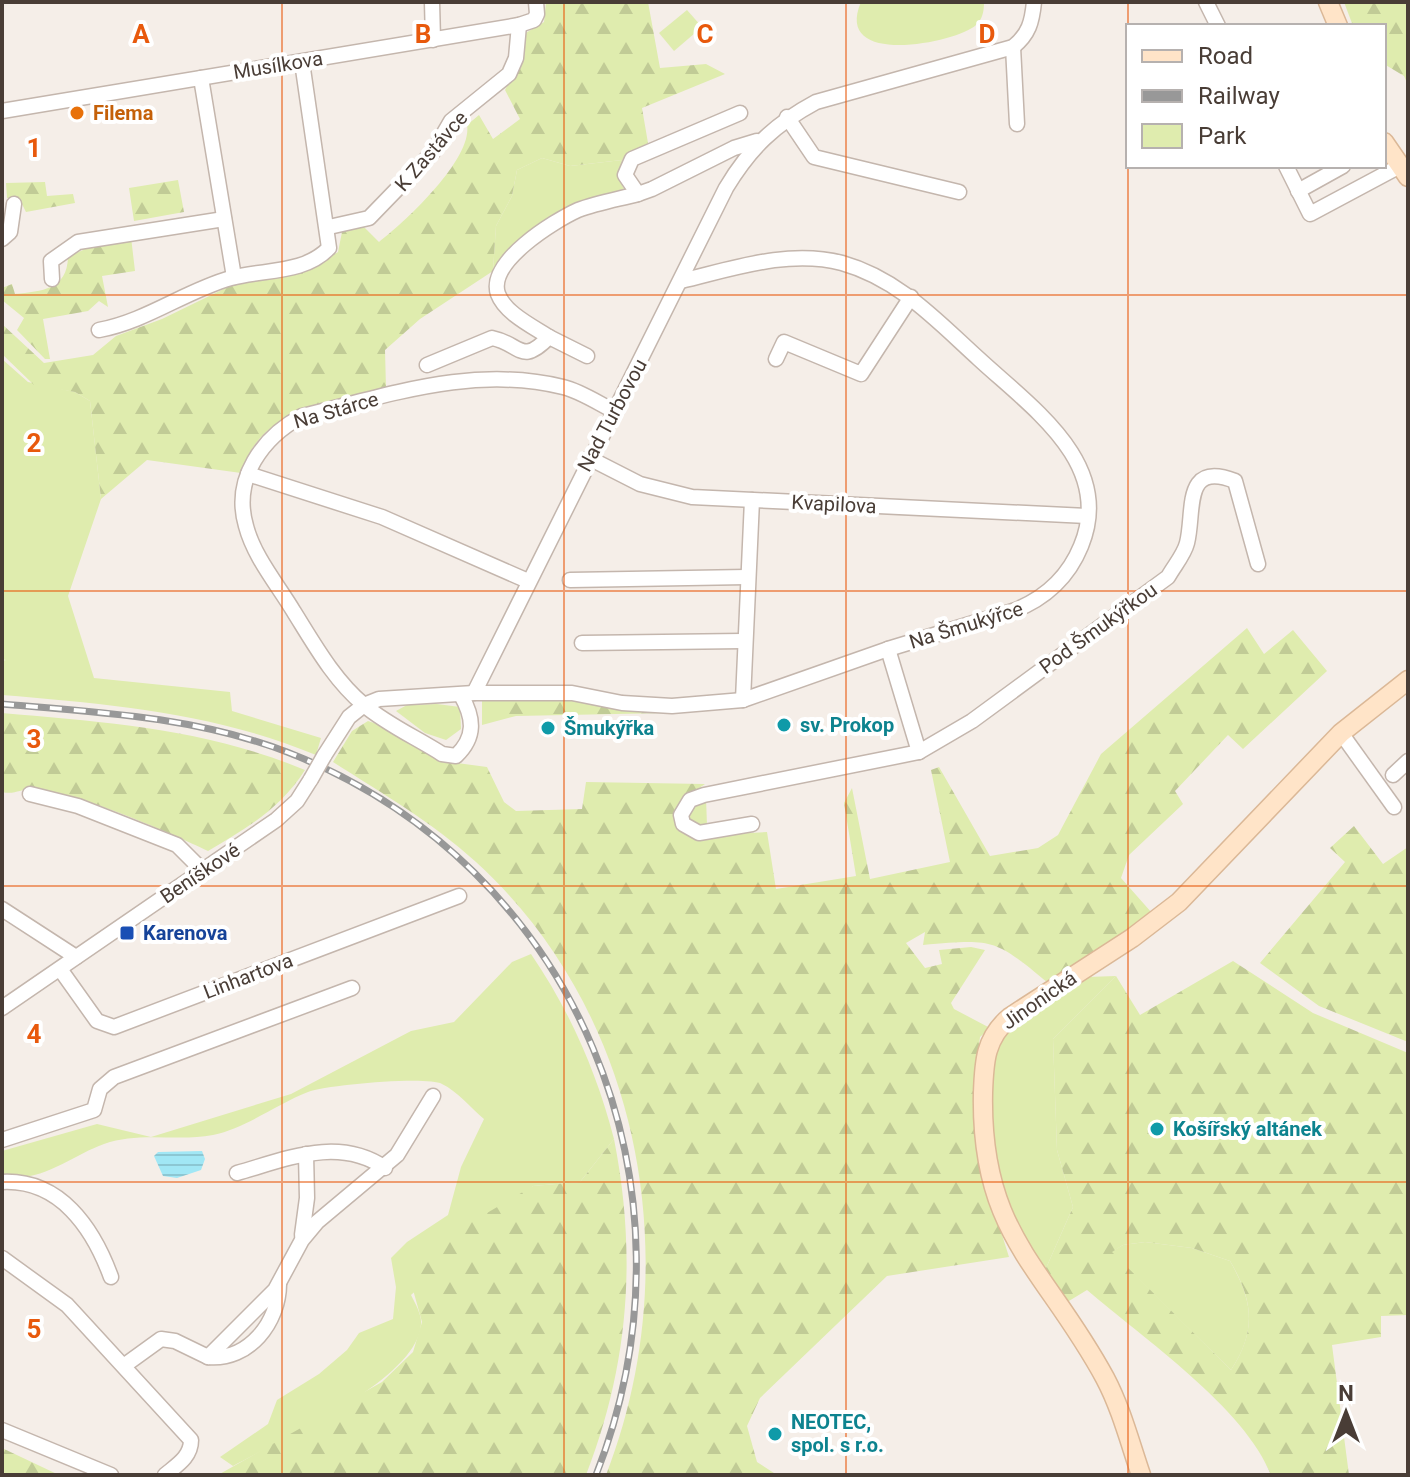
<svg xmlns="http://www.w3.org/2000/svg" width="1410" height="1477" viewBox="0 0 1410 1477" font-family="Roboto,sans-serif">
  <defs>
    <pattern id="forest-firs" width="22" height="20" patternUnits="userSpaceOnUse" patternTransform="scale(2)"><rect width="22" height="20" fill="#dfecae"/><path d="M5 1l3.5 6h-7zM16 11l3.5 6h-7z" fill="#c1cb96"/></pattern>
    <pattern id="water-rules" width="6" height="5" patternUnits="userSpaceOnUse" patternTransform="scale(2)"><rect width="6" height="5" fill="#a1e7f5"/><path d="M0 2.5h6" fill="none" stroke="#8cc7d3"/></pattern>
  </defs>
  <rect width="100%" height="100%" fill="#f5eee8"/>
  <g fill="#dfecae">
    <path d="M861 2H984C984 10 983 19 976 25 959 42 832 69 861 2Z"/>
    <path d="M687 10 702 27 674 51 659 33Z"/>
    <path d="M542 158 570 166 622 160 619 179 625 191C567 201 530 226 493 271L496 226 512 196 517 170Z"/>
    <path d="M2 359 28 382 75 392 90 401 101 499 68 596 94 678 230 692 232 711 321 738 316 755C215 713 110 704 2 695V661L6 660 2 659Z"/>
    <path d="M437 704 460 707 461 729 446 740 425 733 396 711 407 705Z"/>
    <path d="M706 798 707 825H689L686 807Z"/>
    <path d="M531 954C570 1011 597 1073 614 1139L580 1182 533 1186 411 1295C415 1303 422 1315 421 1324 418 1380 280 1440 233 1466L220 1457 268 1424 277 1400 319 1374 347 1350 359 1333 393 1319 396 1287 391 1258 407 1242 448 1215 461 1167 484 1119C471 1108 457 1091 442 1084 427 1076 326 1085 308 1092 277 1104 246 1128 213 1135 177 1142 140 1131 104 1144 72 1155 38 1186 2 1175V1151L97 1124 151 1137 291 1094 411 1031 454 1022 512 962Z"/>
    <path d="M1116 976 1053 1039 1057 1150 1073 1207 1043 1275 998 1180 989 1095 994 1049 1008 1031 1087 977Z"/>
    <path d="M1145 1242 1192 1248 1230 1261C1253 1301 1257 1330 1231 1370L1111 1252 1123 1245Z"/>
  </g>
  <g fill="url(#forest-firs)" fill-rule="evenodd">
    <path d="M546 2H648L660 68 706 64 725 74 642 108 648 143 622 160 570 166 542 158 517 170 512 196 496 226 493 271 420 319 385 350 386 388C329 403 260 408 241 473L147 460 101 499 90 401 75 392 34 385 2 354V324L44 363 93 355 116 336 162 319 236 283 305 271 338 252 342 232 364 227 379 242C404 223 473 159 467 125L479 115 493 139 520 119 505 90 514 72 524 34 544 22Z"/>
    <path d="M1344 2H1408V85L1404 76 1384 64V26H1353Z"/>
    <path d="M178 180 184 212 134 221 129 188Z"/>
    <path d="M45 182 47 196 73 194 75 203 26 212 20 200 7 198 6 183Z"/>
    <path d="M131 237 135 271 102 276 108 307 99 301 88 311 43 319 50 359H45L17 330 24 318 2 300V288L12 284 15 294C42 291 67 290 68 257L83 250 82 245Z"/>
    <path d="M1247 628 1264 654 1293 630 1327 671 1243 749 1228 735 1175 791 1183 804 1129 855 1121 878 1152 913 1048 983C994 938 993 939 923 945L925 932 906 943 925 968 942 964 939 950 971 947 985 950 951 1003 954 1009 990 1028 980 1037 976 1069 985 1181 1009 1257 887 1276 760 1398 747 1426 757 1462 777 1475H606C687 1268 644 1015 476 862 432 822 383 794 333 762L352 731 368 721 383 726 386 723 442 761 487 767 504 802 516 811 582 809 586 782 705 784 686 797 676 819 684 833 692 836 767 832 776 889 856 876 844 803 852 788 870 879 950 862 931 770 939 767 990 856 1038 848 1058 835 1101 754Z"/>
    <path d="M482 697H569L666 713 516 716 482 725Z"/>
    <path d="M2 713C106 722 207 729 305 770 280 809 247 828 208 851 171 833 70 789 31 789 20 789 15 795 2 792Z"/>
    <path d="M1354 826 1383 864 1408 847V1042L1319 1006 1260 963 1345 862 1330 848Z"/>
    <path d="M1233 961 1313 1013 1408 1053V1315L1381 1316V1337L1332 1345 1349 1475H1271C1245 1408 1143 1338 1087 1290L1064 1304 1043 1275 1073 1207 1057 1150 1053 1039 1116 976 1140 1015ZM1145 1242 1192 1248 1230 1261C1253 1300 1257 1330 1231 1370L1112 1252 1123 1245Z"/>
    <path d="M614 1139C637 1255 629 1365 586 1475H218L382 1382 413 1352 422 1322 405 1261 533 1186 580 1182Z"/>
    <path d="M2 1448 59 1475H2Z"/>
  </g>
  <path fill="url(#water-rules)" d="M202 1151 205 1159 201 1170 177 1178 163 1176 154 1156 158 1152Z"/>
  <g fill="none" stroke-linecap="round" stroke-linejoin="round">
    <defs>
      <g id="street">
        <path d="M432 2 433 40"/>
        <path d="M1206 2 1218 26"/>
        <path d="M1013 47 1017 124"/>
        <path d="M201 78 234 277"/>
        <path d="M2 111 519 25 534 20 537 14 536 2"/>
        <path d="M740 113 632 159 625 175 638 194 652 189 734 148 757 141"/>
        <path d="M787 117 814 157 959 192"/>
        <path d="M1286 166 1310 214 1398 167"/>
        <path d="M1298 191 1343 166"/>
        <path d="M329 227 369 218 433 152 451 121 509 74 516 58 519 25"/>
        <path d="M2 239 10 232 14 204"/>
        <path d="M52 279 51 261 78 242 224 219"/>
        <path d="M99 330C147 321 185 291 231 278 265 269 304 274 329 248L302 62"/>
        <path d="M549 337C532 326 505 313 498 294 487 262 554 221 578 210 597 203 619 199 638 194"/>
        <path d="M776 359 784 342 861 374 911 297"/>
        <path d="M427 365 492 338C521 344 521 366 549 337L587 356"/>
        <path d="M589 458 640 484 692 497 1087 516"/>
        <path d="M248 474 382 517 528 581"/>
        <path d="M570 580 747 577"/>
        <path d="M582 643 743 641"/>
        <path d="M888 649 919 752"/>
        <path d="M474 693 726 188C750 148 775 124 816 102L1013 47C1029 34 1032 22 1034 2"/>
        <path d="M461 695C474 718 476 737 456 756L442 754C417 738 386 724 364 705 334 680 314 644 294 612 278 585 254 557 246 526 232 478 263 437 302 416 390 395 473 365 563 387 580 391 598 403 614 411"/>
        <path d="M743 700 752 500"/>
        <path d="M1341 733 1394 807"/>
        <path d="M324 756 349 717 364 705 379 699 474 693H572L622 703 672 706 743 700 888 649 1013 611C1044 599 1068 578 1081 546 1115 464 1032 408 979 359 937 321 899 279 842 263 788 249 732 269 681 281"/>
        <path d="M1393 775 1408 761"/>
        <path d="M30 794 78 806 177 845 204 872"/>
        <path d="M752 824 699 833 683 824 681 815 690 800 704 795 919 752 972 721 1168 577C1174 566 1184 555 1187 543 1195 512 1182 460 1235 481L1258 564"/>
        <path d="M2 909 76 957"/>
        <path d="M60 969 97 1021 114 1027 459 896"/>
        <path d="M2 1008 276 820 297 801 311 779"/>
        <path d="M2 1140 94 1110 100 1089 114 1077 352 988"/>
        <path d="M237 1173C287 1159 338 1136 385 1168"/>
        <path d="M2 1182C60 1179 93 1228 111 1277"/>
        <path d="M302 1235 307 1198 306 1154"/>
        <path d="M2 1258 67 1305 191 1440C191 1457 177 1465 165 1475"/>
        <path d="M208 1357C249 1361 279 1322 279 1284"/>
        <path d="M125 1365 161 1339 175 1341 208 1357 275 1290 302 1240 317 1222 397 1155 433 1096"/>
        <path d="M2 1430 111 1475"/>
      </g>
      <g id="secondary">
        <path d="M1328 2 1338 26"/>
        <path d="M1384 142 1408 177"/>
        <path d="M1141 1475C1130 1443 1121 1408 1105 1378 1045 1267 980 1235 983 1093 984 1062 985 1038 1010 1017L1132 938 1179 902 1341 733 1408 680"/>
      </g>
    </defs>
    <use href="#street" stroke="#c4b6ad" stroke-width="17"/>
    <use href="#secondary" stroke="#dbb897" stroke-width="21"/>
    <use href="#street" stroke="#fff" stroke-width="14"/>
    <use href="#secondary" stroke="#ffe4c8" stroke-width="18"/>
    <defs>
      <path id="rail" d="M2 704C98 712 196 717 287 752 578 865 709 1188 596 1475"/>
    </defs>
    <use href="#rail" stroke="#989898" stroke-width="7"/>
    <use href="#rail" stroke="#fff" stroke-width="4" stroke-dasharray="12" stroke-linecap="butt"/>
    <defs>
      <path id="street-bridge" d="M311 779 324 756"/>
    </defs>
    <use href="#street-bridge" stroke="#c4b6ad" stroke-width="17" stroke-linecap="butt"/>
    <use href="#street-bridge" stroke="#fff" stroke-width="14"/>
  </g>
  <path fill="none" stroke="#e8590c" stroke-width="2" stroke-opacity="0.55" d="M282 2V1475M564 2V1475M846 2V1475M1128 2V26M1128 26V166M1128 166V1475M2 295H1408M2 591H1408M2 886H1408M2 1182H1408"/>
  <circle fill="#e8710a" stroke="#fff" stroke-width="3" cx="77" cy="113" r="8"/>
  <g fill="#0f9aa8" stroke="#fff" stroke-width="3">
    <circle cx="784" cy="725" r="8"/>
    <circle cx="548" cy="728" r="8"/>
    <circle cx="1157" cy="1129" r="8"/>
    <circle cx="775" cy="1434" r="8"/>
  </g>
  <rect fill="#1a4fb4" stroke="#fff" stroke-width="3" x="119" y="925" width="16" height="16" rx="4"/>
  <g text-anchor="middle" stroke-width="8" stroke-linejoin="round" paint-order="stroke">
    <g font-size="20" fill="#493d36" stroke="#fff">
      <text transform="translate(278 65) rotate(-9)" y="7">Musílkova</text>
      <text transform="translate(431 151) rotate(-49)" y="7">K Zastávce</text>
      <text transform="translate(336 410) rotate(-16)" y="7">Na Stárce</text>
      <text transform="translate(612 415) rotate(-62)" y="7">Nad Turbovou</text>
      <text transform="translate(834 504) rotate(3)" y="7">Kvapilova</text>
      <text transform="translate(966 625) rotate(-17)" y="7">Na Šmukýřce</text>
      <text transform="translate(1098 628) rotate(-36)" y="7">Pod Šmukýřkou</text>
      <text transform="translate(200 873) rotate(-34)" y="7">Beníškové</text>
      <text transform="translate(248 976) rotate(-21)" y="7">Linhartova</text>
      <text transform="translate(1039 1000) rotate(-35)" y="7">Jinonická</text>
    </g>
    <g font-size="20" font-weight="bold" fill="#c56008" stroke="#fff" text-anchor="start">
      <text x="93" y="120">Filema</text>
    </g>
    <g font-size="20" font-weight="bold" fill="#0d838f" stroke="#fff" text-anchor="start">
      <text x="800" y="732">sv. Prokop</text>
      <text x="564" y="735">Šmukýřka</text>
      <text x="1173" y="1136">Košířský altánek</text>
      <text x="791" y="1429">NEOTEC,<tspan x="791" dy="23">spol. s r.o.</tspan></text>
    </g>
    <g font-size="20" font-weight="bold" fill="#164399" stroke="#fff" text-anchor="start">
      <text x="143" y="940">Karenova</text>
    </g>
  </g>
  <g font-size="26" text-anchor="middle" font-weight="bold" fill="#e8590c" stroke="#fff" stroke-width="8" stroke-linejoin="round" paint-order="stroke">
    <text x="141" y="43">A</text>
    <text x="423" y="43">B</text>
    <text x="705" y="43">C</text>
    <text x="987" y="43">D</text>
    <text x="34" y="157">1</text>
    <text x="34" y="452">2</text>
    <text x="34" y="748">3</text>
    <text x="34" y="1043">4</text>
    <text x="34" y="1338">5</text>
  </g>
  <rect width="1410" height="1477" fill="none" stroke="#493d36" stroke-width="8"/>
  <rect x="1126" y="24" width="260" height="144" fill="#ffffff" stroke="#b6b1af" stroke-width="2"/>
  <rect x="1142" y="50" width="40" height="12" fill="#ffe4c8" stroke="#b6b1af" stroke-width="2"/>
  <text x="1198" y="64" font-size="24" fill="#493d36">Road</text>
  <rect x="1142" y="90" width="40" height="12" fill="#989898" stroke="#b6b1af" stroke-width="2"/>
  <text x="1198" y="104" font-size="24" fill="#493d36">Railway</text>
  <rect x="1142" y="124" width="40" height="24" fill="#dfecae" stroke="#b6b1af" stroke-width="2"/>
  <text x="1198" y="144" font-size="24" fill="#493d36">Park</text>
  <g transform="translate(1346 1413)" stroke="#ffffff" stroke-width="6" paint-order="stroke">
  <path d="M0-6L14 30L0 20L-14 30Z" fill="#493d36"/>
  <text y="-12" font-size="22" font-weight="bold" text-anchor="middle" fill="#493d36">N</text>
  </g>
</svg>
